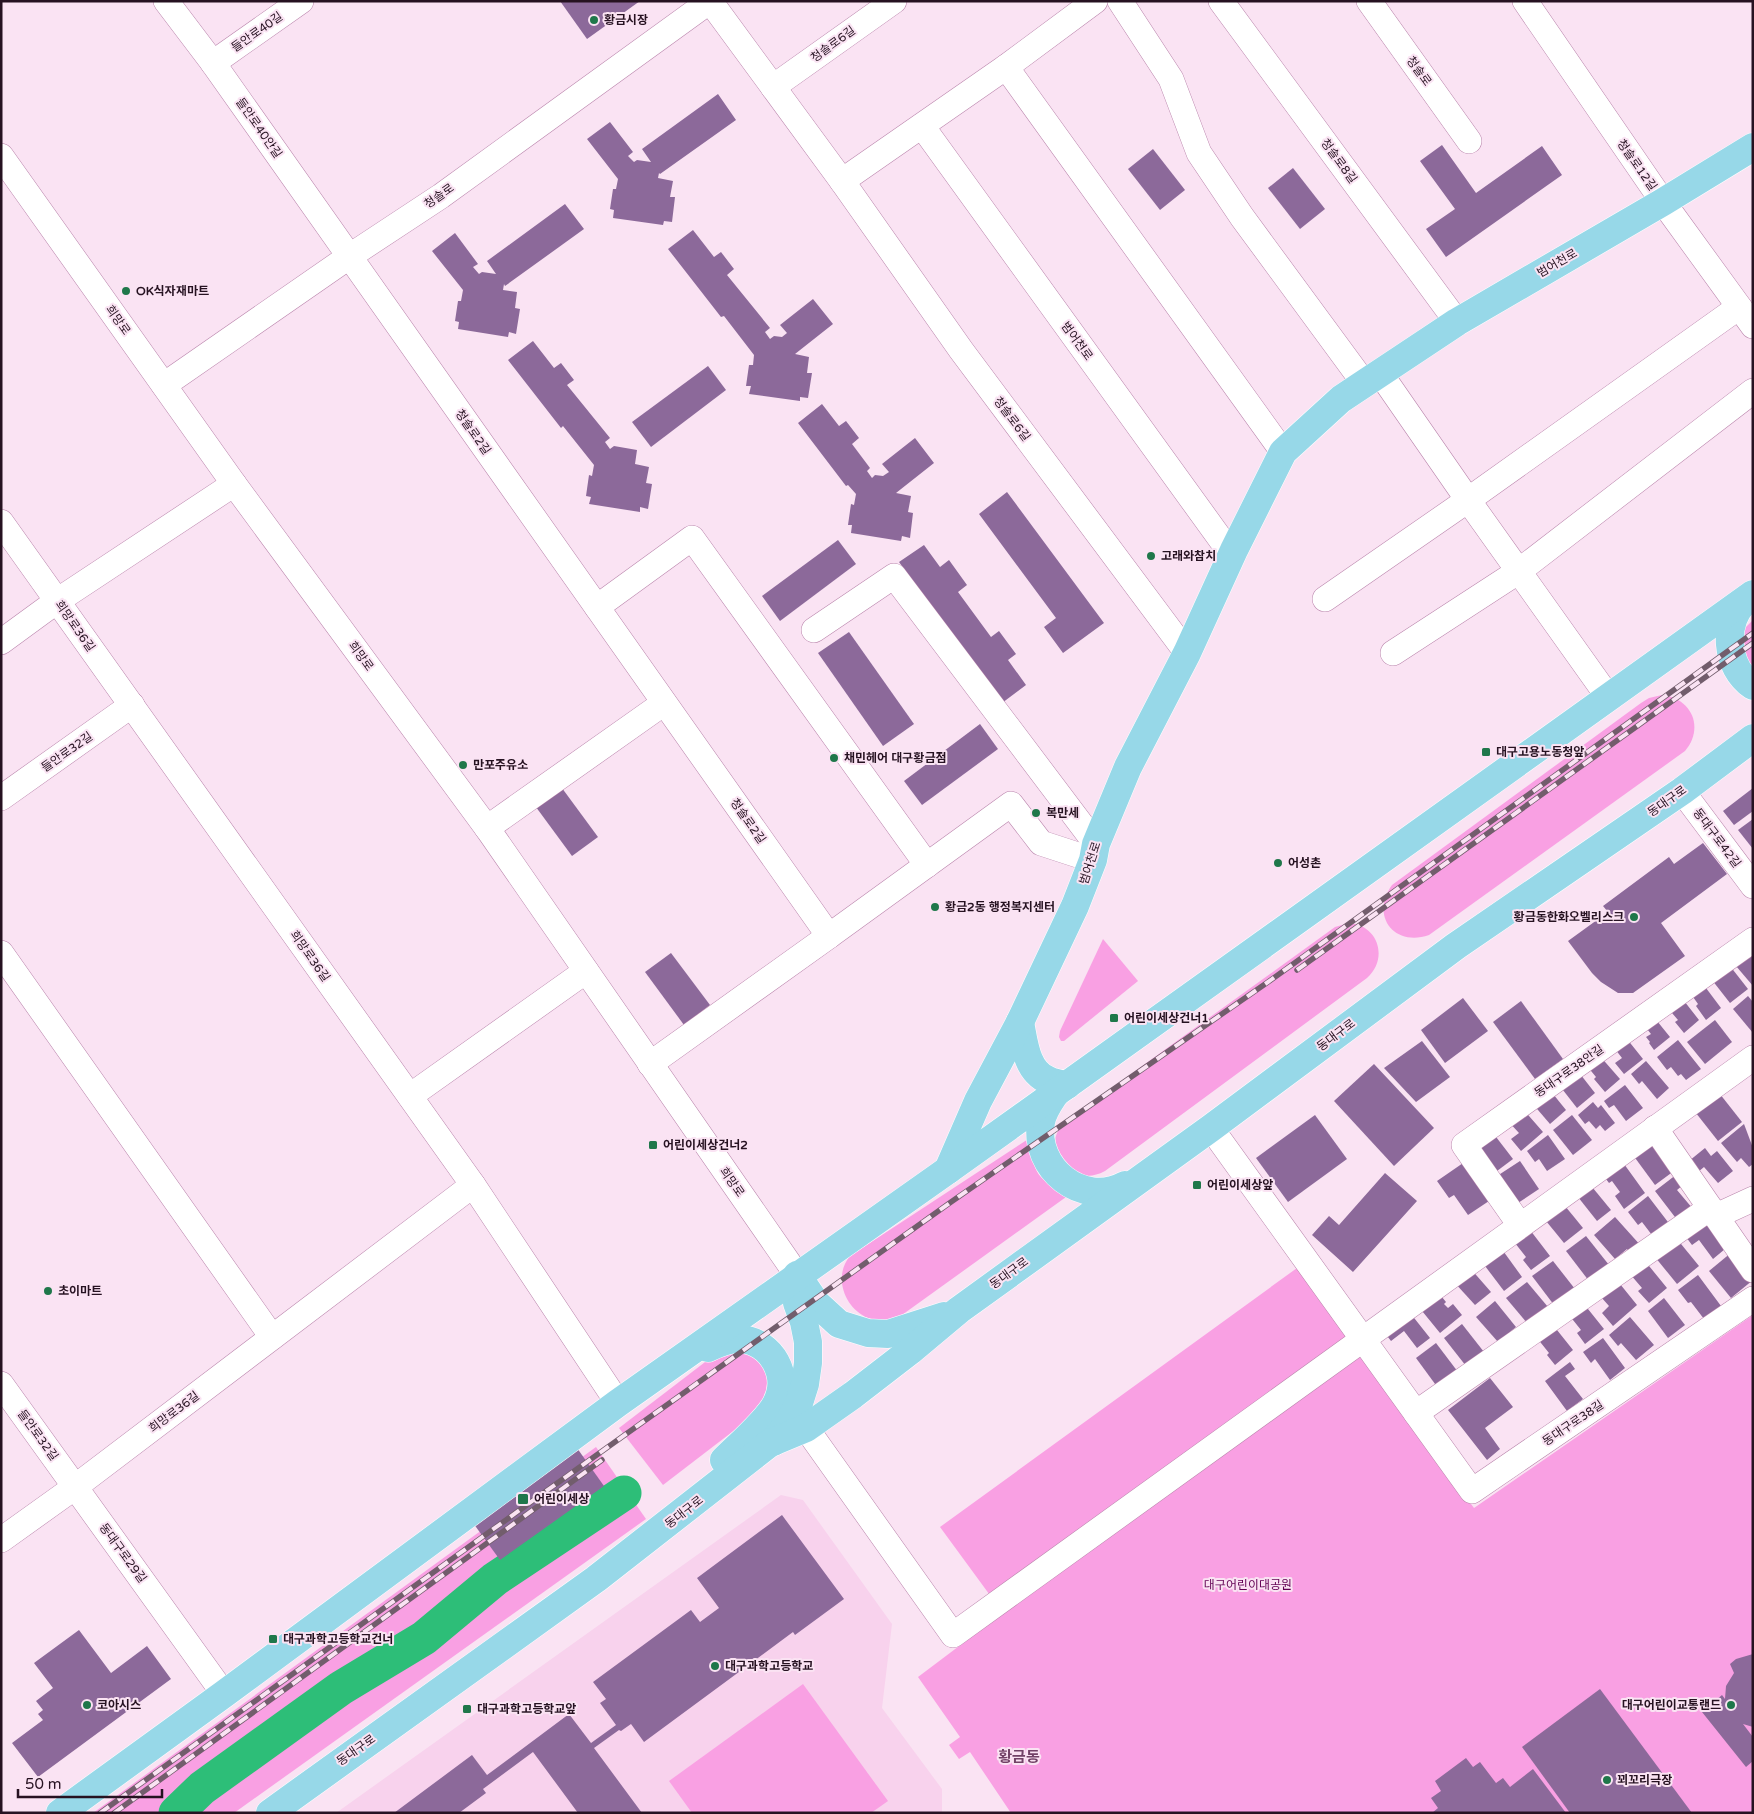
<svg xmlns="http://www.w3.org/2000/svg" width="1754" height="1814" viewBox="0 0 1754 1814" font-family="'Varela Round','Noto Sans KR',sans-serif">
  <rect width="100%" height="100%" fill="#fae3f3"/>
  <path fill="#f8d2ed" d="M781 1495 803 1500 892 1624 882 1708 942 1789V1813H336Z"/>
  <g fill="#f9a0e3">
    <path d="M1753 620V675L1740 637 1743 630Z"/>
    <path d="M1662 695C1691 698 1705 727 1685 751L1429 935C1394 947 1370 916 1392 885L1641 703 1649 698Z"/>
    <path d="M1349 923C1378 925 1389 958 1367 978L1105 1171C1092 1178 1083 1176 1069 1172 1058 1152 1046 1141 1066 1121L1335 927Z"/>
    <path d="M1103 939 1138 981 1064 1041H1061L1059 1037 1060 1031Z"/>
    <path d="M1036 1134C1030 1172 1035 1181 1073 1192L895 1320C885 1320 877 1321 868 1318 844 1308 833 1276 850 1256Z"/>
    <path d="M1297 1268 1474 1508 1753 1315V1813H1011L970 1752 959 1759 949 1745 960 1737 918 1677 1003 1613 940 1527Z"/>
    <path d="M726 1346 769 1359 770 1403 663 1485 619 1428Z"/>
    <path d="M596 1447 646 1519 234 1813H93Z"/>
    <path d="M803 1684 888 1801 871 1813H692L669 1781Z"/>
  </g>
  <g fill="none" stroke-linecap="round" stroke-linejoin="round">
    <path stroke="#2dbe78" stroke-width="35" d="M176 1813 202 1788 341 1688 424 1638 495 1579 624 1493"/>
  </g>
  <g fill="#8c699a">
    <path d="M560 1H640L587 39Z"/>
    <path d="M718 94 736 120 660 174 659 173 658 178 673 181 670 197H675L672 222 664 221 663 225 613 218 614 210 610 209 613 189H616L618 179 587 139 610 122 633 152 628 156 634 162 637 160 651 162 642 149Z"/>
    <path d="M1442 145 1476 193 1542 146 1562 175 1446 257 1426 229 1455 209 1420 161Z"/>
    <path d="M1153 149 1185 190 1160 210 1128 169Z"/>
    <path d="M1293 168 1325 209 1300 229 1268 188Z"/>
    <path d="M565 204 584 229 505 286 504 284 503 290 517 292 515 308 520 309 516 334 509 332 508 337 458 329 459 322 455 321 458 301H461L463 290 432 251 455 233 478 264 473 267 479 274 482 272 496 274 487 261Z"/>
    <path d="M693 230 714 257 721 252 734 269 727 275 770 328 765 332 770 339 774 336 782 337 787 333 780 325 813 299 833 324 795 354 809 357 807 373H812L808 398 800 397V401L749 394 751 386H746L749 365H753L754 355 724 316 721 317 668 249Z"/>
    <path d="M533 341 554 368 561 363 574 380 567 385 610 438 605 442 610 449 614 446 637 450 635 464 649 467 646 483 652 484 648 509 640 507V512L589 504 591 497 586 496 589 475 592 476 594 465 563 426 561 428 508 360Z"/>
    <path d="M708 366 726 390 651 447 632 422Z"/>
    <path d="M822 404 839 426 846 421 859 438 852 444 870 468 867 471 872 478 875 475 883 476 889 472 882 464 915 438 934 463 896 493 911 496 908 512 913 513 910 538 902 536 901 541 851 533 852 525H848L851 504 854 505 856 494 848 485 846 486 798 423Z"/>
    <path d="M1007 492 1104 623 1063 653 1044 627 1056 618 979 514Z"/>
    <path d="M838 540 856 564 780 621 762 596Z"/>
    <path d="M924 545 940 567 949 560 967 585 958 592 991 637 999 631 1016 654 1008 660 1026 685 1002 703 899 562Z"/>
    <path d="M849 632 914 724 883 746 818 653Z"/>
    <path d="M980 724 998 749 922 805 904 781Z"/>
    <path d="M559 784 598 837 572 856 533 803Z"/>
    <path d="M1753 788V811L1734 825 1723 811Z"/>
    <path d="M1753 819V849L1738 830Z"/>
    <path d="M1703 843 1727 874 1661 923 1685 956 1633 993H1618L1601 982 1592 973 1568 941 1608 912 1603 906 1669 857 1674 864Z"/>
    <path d="M671 953 710 1005 684 1025 645 972Z"/>
    <path d="M1753 953V986L1736 966Z"/>
    <path d="M1730 966 1748 989 1730 1003 1712 980Z"/>
    <path d="M1703 984 1721 1008 1706 1020 1696 1006 1698 1004 1691 994Z"/>
    <path d="M1748 996 1753 1002V1033L1733 1009Z"/>
    <path d="M1681 997 1699 1020 1684 1033 1675 1022 1678 1020 1672 1013Z"/>
    <path d="M1463 998 1488 1031 1445 1063 1421 1030Z"/>
    <path d="M1521 1001 1563 1059 1535 1079 1493 1022Z"/>
    <path d="M1653 1016 1670 1037 1654 1050 1649 1043 1650 1042 1646 1037 1651 1034 1643 1024Z"/>
    <path d="M1715 1020 1732 1042 1705 1064 1687 1042Z"/>
    <path d="M1627 1039 1643 1059 1624 1074 1615 1063 1622 1058 1615 1049Z"/>
    <path d="M1678 1040 1701 1069 1686 1080 1681 1074 1678 1076 1671 1067 1667 1070 1657 1057Z"/>
    <path d="M1422 1041 1450 1077 1416 1102 1384 1068Z"/>
    <path d="M1599 1055 1620 1079 1605 1092 1594 1079 1596 1077 1587 1066Z"/>
    <path d="M1646 1061 1669 1088 1657 1099 1642 1081 1639 1084 1631 1074Z"/>
    <path d="M1374 1064 1434 1128 1394 1166 1334 1101Z"/>
    <path d="M1577 1070 1595 1093 1577 1108 1559 1085Z"/>
    <path d="M1625 1085 1643 1108 1626 1121 1614 1105 1609 1108 1604 1101Z"/>
    <path d="M1549 1089 1566 1110 1550 1124 1532 1103Z"/>
    <path d="M1716 1089 1742 1122 1718 1141 1692 1108Z"/>
    <path d="M1593 1102 1598 1108 1601 1105 1615 1123 1605 1131 1600 1125 1596 1129 1589 1121 1585 1124 1578 1115Z"/>
    <path d="M1522 1108 1543 1132 1521 1151 1511 1139 1519 1133 1507 1120Z"/>
    <path d="M1315 1115 1347 1159 1288 1202 1256 1158Z"/>
    <path d="M1572 1115 1592 1140 1573 1155 1553 1130Z"/>
    <path d="M1744 1124 1753 1148V1164L1749 1167 1741 1158 1737 1162 1721 1143Z"/>
    <path d="M1493 1133 1513 1159 1497 1171 1475 1146Z"/>
    <path d="M1653 1134 1678 1168 1655 1185 1630 1151Z"/>
    <path d="M1548 1135 1565 1159 1547 1171 1539 1159 1535 1162 1527 1151Z"/>
    <path d="M1705 1148 1711 1156 1717 1151 1733 1171 1718 1183 1704 1167 1698 1172 1689 1161Z"/>
    <path d="M1619 1157 1645 1193 1624 1209 1615 1196 1620 1192 1612 1181 1609 1183 1600 1171Z"/>
    <path d="M1466 1161 1492 1199 1468 1215 1454 1195 1449 1198 1437 1181Z"/>
    <path d="M1520 1161 1539 1189 1518 1203 1494 1178Z"/>
    <path d="M1681 1171 1689 1180 1677 1190 1693 1209 1678 1221 1655 1191Z"/>
    <path d="M1385 1173 1417 1201 1353 1272 1312 1235 1329 1216 1339 1225Z"/>
    <path d="M1588 1182 1611 1210 1597 1221 1574 1192Z"/>
    <path d="M1648 1196 1671 1226 1655 1239 1642 1222 1638 1225 1628 1212Z"/>
    <path d="M1561 1201 1583 1228 1564 1243 1542 1216Z"/>
    <path d="M1705 1216 1731 1244 1713 1259 1699 1240 1692 1245 1683 1233Z"/>
    <path d="M1615 1217 1642 1247 1632 1256 1627 1249 1615 1259 1594 1235Z"/>
    <path d="M1527 1226 1550 1256 1531 1270 1523 1260 1526 1257 1511 1238Z"/>
    <path d="M1586 1236 1609 1265 1589 1281 1566 1251Z"/>
    <path d="M1677 1239 1699 1266 1677 1284 1655 1257Z"/>
    <path d="M1501 1248 1522 1277 1504 1291 1482 1262Z"/>
    <path d="M1732 1252 1753 1280 1731 1298 1709 1271Z"/>
    <path d="M1553 1261 1575 1289 1554 1305 1532 1276Z"/>
    <path d="M1645 1261 1667 1288 1649 1303 1638 1291 1642 1288 1630 1274Z"/>
    <path d="M1470 1268 1491 1292 1475 1305 1454 1282Z"/>
    <path d="M1698 1275 1721 1306 1704 1319 1691 1302 1688 1303 1678 1290Z"/>
    <path d="M1616 1279 1637 1305 1613 1326 1602 1313 1609 1306 1601 1297Z"/>
    <path d="M1527 1282 1548 1307 1528 1324 1506 1298Z"/>
    <path d="M1437 1291 1446 1302 1444 1304 1448 1308 1453 1304 1462 1315 1440 1333 1418 1306Z"/>
    <path d="M1664 1298 1685 1325 1668 1338 1648 1311Z"/>
    <path d="M1495 1301 1516 1327 1498 1342 1476 1317Z"/>
    <path d="M1584 1304 1604 1329 1585 1344 1577 1333 1581 1330 1569 1315Z"/>
    <path d="M1407 1309 1430 1338 1417 1348 1404 1331 1391 1341 1384 1332Z"/>
    <path d="M1630 1317 1654 1345 1636 1360 1621 1343 1618 1346 1609 1335Z"/>
    <path d="M1462 1324 1484 1352 1466 1366 1444 1338Z"/>
    <path d="M1553 1325 1573 1350 1555 1365 1547 1355 1549 1353 1537 1338Z"/>
    <path d="M1603 1338 1625 1368 1610 1380 1595 1359 1591 1363 1583 1352Z"/>
    <path d="M1436 1343 1458 1372 1438 1388 1416 1358Z"/>
    <path d="M1570 1362 1575 1369 1565 1376 1583 1399 1567 1411 1545 1381Z"/>
    <path d="M1490 1378 1513 1407 1485 1428 1500 1449 1487 1460 1448 1410Z"/>
    <path d="M572 1441 604 1486 500 1560 468 1516Z"/>
    <path d="M782 1515 844 1599 795 1635 793 1632 644 1742 631 1724 621 1731 619 1730 594 1748 642 1813H578L533 1752 483 1789 486 1793 459 1813H394L472 1755 487 1775 569 1714 591 1743 616 1725 600 1703 606 1699 593 1682 691 1610 700 1622 719 1608 697 1578Z"/>
    <path d="M79 1630 111 1673 147 1646 171 1679 38 1777 12 1743 43 1720 38 1714 43 1710 36 1701 53 1688 34 1663Z"/>
    <path d="M1753 1654V1727L1743 1724 1753 1737V1761L1746 1767 1702 1712 1722 1695 1725 1699 1726 1686 1734 1673 1730 1664 1736 1659Z"/>
    <path d="M1600 1689 1692 1813H1570L1522 1747Z"/>
    <path d="M1466 1758 1473 1767 1480 1762 1496 1783 1503 1778 1510 1787 1533 1769 1566 1813H1432L1438 1808 1431 1798 1441 1791 1435 1781Z"/>
  </g>
  <g fill="none" stroke-linecap="round" stroke-linejoin="round">
    <defs>
      <g id="minor">
        <path d="M166 1 213 63 829 936 1011 804 1041 843 1093 860"/>
        <path d="M710 1 842 181 961 350 1187 653"/>
        <path d="M1120 1 1171 79 1199 153 1242 217 1364 383"/>
        <path d="M1221 1 1457 322"/>
        <path d="M1369 1 1469 141"/>
        <path d="M1525 1 1663 202 1753 326"/>
        <path d="M213 63 301 1"/>
        <path d="M1006 67 1283 452"/>
        <path d="M773 87 894 1"/>
        <path d="M922 126 1232 555"/>
        <path d="M1 156 234 484 487 828 797 1275"/>
        <path d="M842 181 1006 67 1095 1"/>
        <path d="M1380 373 1468 500 1609 698"/>
        <path d="M164 385 350 256 441 196 710 1"/>
        <path d="M1 522 473 1185 618 1403"/>
        <path d="M1325 599 1468 500 1739 307"/>
        <path d="M597 607 692 538 927 865"/>
        <path d="M814 630 894 576 1096 844"/>
        <path d="M1 642 57 601 234 484"/>
        <path d="M1393 653 1519 571 1753 391"/>
        <path d="M1682 791 1753 886"/>
        <path d="M1 798 132 705"/>
        <path d="M487 828 664 703"/>
        <path d="M1 953 272 1337"/>
        <path d="M650 1064 829 936"/>
        <path d="M410 1096 586 971"/>
        <path d="M1211 1128 1472 1491 1753 1299"/>
        <path d="M1655 1128 1753 1270"/>
        <path d="M1716 1216 1753 1199"/>
        <path d="M1520 1225 1464 1145 1753 940"/>
        <path d="M1 1384 224 1694"/>
        <path d="M1416 1413 1710 1208"/>
        <path d="M806 1428 953 1635 1753 1058"/>
        <path d="M1 1540 75 1487 473 1185"/>
      </g>
      <g id="major">
        <path d="M1746 600C1722 623 1725 667 1753 686"/>
        <path d="M1020 1022C1024 1042 1026 1071 1048 1080 1054 1083 1061 1084 1067 1085"/>
        <path d="M1055 1094C1049 1103 1043 1111 1041 1122 1033 1168 1082 1208 1125 1185"/>
        <path d="M948 1170 978 1101 1020 1022 1075 906 1093 860 1096 844 1128 767 1187 653 1234 550 1283 452 1341 399 1457 322 1663 202 1753 147"/>
        <path d="M797 1275 816 1303 839 1324 868 1333 888 1334 944 1316"/>
        <path d="M708 1348C718 1343 729 1338 741 1339 772 1342 791 1376 776 1404 767 1421 738 1446 724 1460"/>
        <path d="M773 1442 789 1422 799 1403 805 1384 808 1363V1342L804 1322 797 1303V1279"/>
        <path d="M60 1813 224 1694 618 1403 948 1170 1753 594"/>
        <path d="M270 1813 596 1579 770 1443 806 1428 853 1395 910 1351 959 1310 1211 1128 1456 946 1682 791 1753 738"/>
      </g>
    </defs>
    <use href="#minor" stroke="#ba85ac" stroke-width="26"/>
    <use href="#major" stroke="#fff" stroke-width="29"/>
    <use href="#minor" stroke="#fff" stroke-width="25"/>
    <use href="#major" stroke="#97d8e8" stroke-width="28"/>
    <defs>
      <g id="rail">
        <path d="M1297 970 1753 643"/>
        <path d="M100 1813 535 1499 951 1202 1268 982 1753 633"/>
        <path d="M114 1813 602 1460"/>
      </g>
    </defs>
    <use href="#rail" stroke="#725d6c" stroke-width="5.5"/>
    <use href="#rail" stroke="#fae3f3" stroke-width="4" stroke-dasharray="11" stroke-linecap="butt"/>
  </g>
  <g fill="#1f774a" stroke="#fae3f3" stroke-width="2">
    <circle cx="594" cy="20" r="5"/>
    <circle cx="126" cy="291" r="5"/>
    <circle cx="1151" cy="556" r="5"/>
    <rect x="1481" y="747" width="10" height="10" rx="2.5"/>
    <circle cx="834" cy="758" r="5"/>
    <circle cx="463" cy="765" r="5"/>
    <circle cx="1036" cy="813" r="5"/>
    <circle cx="1278" cy="863" r="5"/>
    <circle cx="935" cy="907" r="5"/>
    <circle cx="1634" cy="917" r="5"/>
    <rect x="1109" y="1013" width="10" height="10" rx="2.5"/>
    <rect x="648" y="1140" width="10" height="10" rx="2.5"/>
    <rect x="1192" y="1180" width="10" height="10" rx="2.5"/>
    <circle cx="48" cy="1291" r="5"/>
    <rect x="517" y="1493" width="12" height="12" rx="2.5"/>
    <rect x="268" y="1634" width="10" height="10" rx="2.5"/>
    <circle cx="715" cy="1666" r="5"/>
    <circle cx="87" cy="1705" r="5"/>
    <circle cx="1731" cy="1705" r="5"/>
    <rect x="462" y="1704" width="10" height="10" rx="2.5"/>
    <circle cx="1607" cy="1780" r="5"/>
  </g>
  <g text-anchor="middle" stroke-width="4" stroke-linejoin="round" paint-order="stroke">
    <g font-size="12" font-weight="bold" fill="#261221" stroke="#fae3f3" text-anchor="start">
      <text x="604" y="24">황금시장</text>
      <text x="136" y="295">OK식자재마트</text>
      <text x="1161" y="560">고래와참치</text>
      <text x="1496" y="756">대구고용노동청앞</text>
      <text x="844" y="762">채민헤어 대구황금점</text>
      <text x="473" y="769">만포주유소</text>
      <text x="1046" y="817">복만세</text>
      <text x="1288" y="867">어성촌</text>
      <text x="945" y="911">황금2동 행정복지센터</text>
      <text x="1624" y="921" text-anchor="end">황금동한화오벨리스크</text>
      <text x="1124" y="1022">어린이세상건너1</text>
      <text x="663" y="1149">어린이세상건너2</text>
      <text x="1207" y="1189">어린이세상앞</text>
      <text x="58" y="1295">초이마트</text>
      <text x="534" y="1503">어린이세상</text>
      <text x="283" y="1643">대구과학고등학교건너</text>
      <text x="725" y="1670">대구과학고등학교</text>
      <text x="97" y="1709">코아시스</text>
      <text x="1721" y="1709" text-anchor="end">대구어린이교통랜드</text>
      <text x="477" y="1713">대구과학고등학교앞</text>
      <text x="1617" y="1784">꾀꼬리극장</text>
    </g>
    <g font-size="12" fill="#261221" stroke="#fae3f3">
      <text transform="translate(257 32) rotate(-35)" y="4">들안로40길</text>
      <text transform="translate(833 44) rotate(-36)" y="4">청솔로6길</text>
      <text transform="translate(1419 71) rotate(54)" y="4">청솔로</text>
      <text transform="translate(259 128) rotate(55)" y="4">들안로40안길</text>
      <text transform="translate(1339 161) rotate(54)" y="4">청솔로8길</text>
      <text transform="translate(1637 165) rotate(55)" y="4">청솔로12길</text>
      <text transform="translate(439 196) rotate(-35)" y="4">청솔로</text>
      <text transform="translate(1557 263) rotate(-30)" y="4">범어천로</text>
      <text transform="translate(118 320) rotate(55)" y="4">희망로</text>
      <text transform="translate(1077 341) rotate(54)" y="4">범어천로</text>
      <text transform="translate(1012 419) rotate(53)" y="4">청솔로6길</text>
      <text transform="translate(473 432) rotate(55)" y="4">청솔로2길</text>
      <text transform="translate(75 626) rotate(55)" y="4">희망로36길</text>
      <text transform="translate(361 656) rotate(54)" y="4">희망로</text>
      <text transform="translate(67 752) rotate(-35)" y="4">들안로32길</text>
      <text transform="translate(1667 801) rotate(-35)" y="4">동대구로</text>
      <text transform="translate(748 821) rotate(55)" y="4">청솔로2길</text>
      <text transform="translate(1717 838) rotate(53)" y="4">동대구로42길</text>
      <text transform="translate(1090 863) rotate(-72)" y="4">범어천로</text>
      <text transform="translate(310 956) rotate(55)" y="4">희망로36길</text>
      <text transform="translate(1336 1035) rotate(-37)" y="4">동대구로</text>
      <text transform="translate(1569 1071) rotate(-35)" y="4">동대구로38안길</text>
      <text transform="translate(732 1182) rotate(55)" y="4">희망로</text>
      <text transform="translate(1009 1273) rotate(-36)" y="4">동대구로</text>
      <text transform="translate(174 1412) rotate(-37)" y="4">희망로36길</text>
      <text transform="translate(1573 1423) rotate(-34)" y="4">동대구로38길</text>
      <text transform="translate(38 1435) rotate(54)" y="4">들안로32길</text>
      <text transform="translate(684 1512) rotate(-38)" y="4">동대구로</text>
      <text transform="translate(123 1553) rotate(54)" y="4">동대구로29길</text>
      <text transform="translate(356 1750) rotate(-35)" y="4">동대구로</text>
    </g>
    <g font-size="12" fill="#620053" stroke="#fae3f3">
      <text x="1248" y="1589">대구어린이대공원</text>
    </g>
    <g font-size="15" font-weight="bold" fill="#724267" stroke="#fae3f3">
      <text x="1019" y="1762">황금동</text>
    </g>
  </g>
  <rect width="1754" height="1814" fill="none" stroke="#261221" stroke-width="5"/>
  <path d="M18 1789v8h144v-8" fill="none" stroke="#261221" stroke-width="2.5"/>
  <text x="25" y="1789" font-size="15" fill="#261221" stroke="#fae3f3" stroke-width="4" paint-order="stroke">50 m</text>
</svg>
